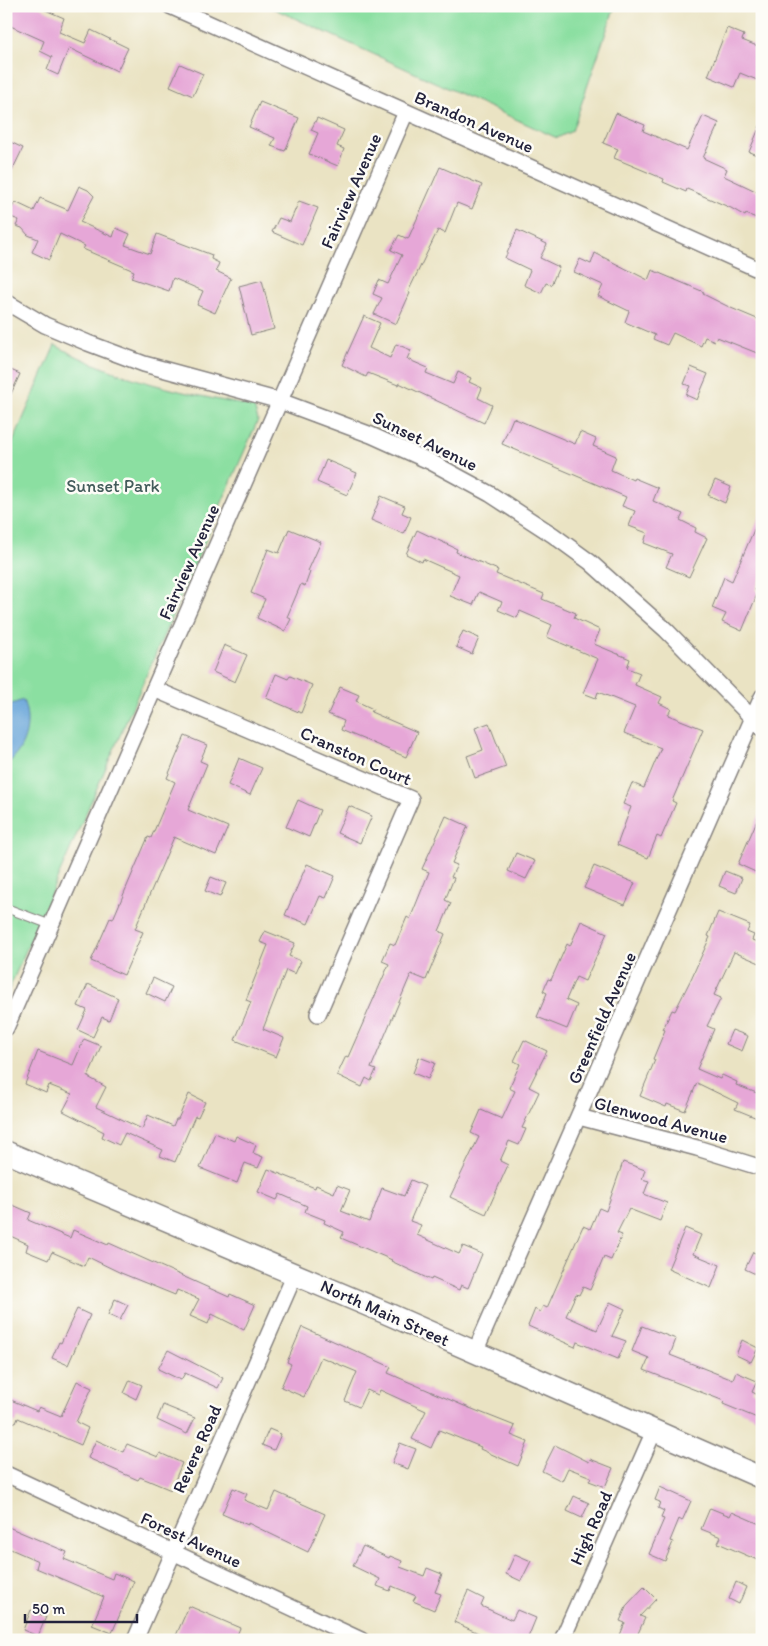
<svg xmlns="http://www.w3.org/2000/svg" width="768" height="1646" viewBox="0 0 768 1646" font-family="Itim,sans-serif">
  <rect width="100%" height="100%" fill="#fdfcf7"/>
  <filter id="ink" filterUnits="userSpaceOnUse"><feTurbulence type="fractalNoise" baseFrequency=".02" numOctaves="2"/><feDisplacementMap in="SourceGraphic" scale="10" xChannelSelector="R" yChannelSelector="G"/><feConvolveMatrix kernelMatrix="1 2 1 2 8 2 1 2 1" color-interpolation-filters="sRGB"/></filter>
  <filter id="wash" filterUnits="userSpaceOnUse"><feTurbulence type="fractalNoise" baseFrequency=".0096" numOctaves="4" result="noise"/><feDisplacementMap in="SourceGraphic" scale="20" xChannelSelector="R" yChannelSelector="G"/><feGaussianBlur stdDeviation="1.12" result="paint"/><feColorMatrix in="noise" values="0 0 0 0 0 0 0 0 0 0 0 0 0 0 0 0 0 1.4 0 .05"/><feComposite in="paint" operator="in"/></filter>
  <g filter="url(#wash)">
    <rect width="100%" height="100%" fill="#eae3c3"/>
    <g fill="#8bdfa1" stroke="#56806e">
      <path d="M268 6H615L572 131 557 138Z"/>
      <path d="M55 345C118 380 184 393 254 407L258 420 6 996V458Z"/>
    </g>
    <path fill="#67a5d9" stroke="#44648a" d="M23 700C32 723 26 749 6 765V706Z"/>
    <g id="blocks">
      <g fill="#e6a7d7">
        <path d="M6 6H36L64 18 59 32 85 43 91 30 128 48 117 71 69 48 58 75 47 70 52 57 40 51 44 41 6 24Z"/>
        <path d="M727 28 744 35 742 40 762 48V82L740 73 734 87 708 76Z"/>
        <path d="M180 64 203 74 193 96 170 86Z"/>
        <path d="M260 102 299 118 285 151 271 146 275 138 249 127Z"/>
        <path d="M616 113 645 125 643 131 687 150 703 116 719 123 703 158 727 169 724 176 762 194V220L746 214 745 216 731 208 687 189 686 192 663 182 664 179 614 158 618 149 603 143Z"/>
        <path d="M317 118 344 130 337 146 344 149 338 166 309 154 318 133 311 130Z"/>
        <path d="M762 121V157L749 152Z"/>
        <path d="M6 140 23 148 6 183Z"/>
        <path d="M440 167 482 185 472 209 457 203 445 233 438 230 408 292 410 293 396 324 374 314 382 298 373 294 379 280 388 284 402 255 391 250 399 235 408 239Z"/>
        <path d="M79 186 88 190 94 196 80 222 113 237 116 228 130 234 125 245 150 254 157 234 212 255 211 259 219 263 216 271 231 278 215 313 197 305 203 291 173 278 169 291 131 278 134 271 83 249 85 246 60 234 49 260 32 252 38 239 28 235 22 228 16 226 19 220 8 216 15 202 34 211 40 198 68 210Z"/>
        <path d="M299 201 318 208 302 245 272 232 279 218 290 222Z"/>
        <path d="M517 230 547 244 540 258 559 267 551 285 546 283 541 293 524 285 530 270 505 258Z"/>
        <path d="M595 253 648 280 652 270 704 292 703 294 731 308 762 321V355L717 337 715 341 705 337 701 346 673 333 667 345 653 339 655 335 625 322 629 311 598 296 603 285 574 272 580 259 591 264Z"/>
        <path d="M262 280 274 329 251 335 239 286Z"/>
        <path d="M364 316 380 323 369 348 390 358 396 344 411 350 407 359 428 368 426 373 453 384 458 372 471 378 469 382 482 388 478 398 492 405 484 423 399 383 398 385 368 373 366 377 342 365Z"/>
        <path d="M691 367 708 374 697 400 686 395 690 386 684 384Z"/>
        <path d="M6 368 20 374 6 405Z"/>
        <path d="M513 418 575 444 580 432 596 439 593 446 616 456 611 470 633 480 634 478 658 488 653 501 683 514 680 520 696 528 695 532 707 538 689 577 666 567 672 554 644 543 647 533 629 526 635 511 622 506 626 497 502 444Z"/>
        <path d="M326 460 357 473 347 495 317 482Z"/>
        <path d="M715 480 731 487 725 503 708 495Z"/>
        <path d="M381 496 405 506 402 513 411 517 404 534 371 520Z"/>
        <path d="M762 511V574L755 590 758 592 742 631 722 622 726 614 712 608 724 577 732 581Z"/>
        <path d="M289 529 321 542 308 571 310 572 305 586 301 584 287 617 291 619 285 631 257 618 265 599 251 593 268 549 279 553Z"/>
        <path d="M417 530 457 549 456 552 498 570 496 574 544 594 542 599 576 613 574 618 600 630 594 644 630 659 627 668 640 673 635 685 662 697 659 703 671 709 668 715 703 729 672 801 676 803 661 838 657 836 648 858 617 845 631 807 623 804 632 783 644 788 661 748 624 733 635 707 598 692 596 698 583 693 598 659 547 637 552 625 520 611 517 618 498 610 502 602 479 592 473 605 450 596 459 575 423 559 422 562 406 554Z"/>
        <path d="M463 631 479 638 472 654 456 647Z"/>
        <path d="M224 645 247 655 235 682 213 672Z"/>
        <path d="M276 674 288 679 290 676 312 685 301 713 266 698Z"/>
        <path d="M340 687 359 695 356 701 373 709 371 712 417 732 406 757 341 730 344 721 328 714Z"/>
        <path d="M489 723 506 767 475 778 467 756 483 750 475 728Z"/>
        <path d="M185 736 207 745 200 761 207 764 188 810 228 827 216 855 174 837 135 929 143 932 124 975 91 961 110 918 113 919 148 837 151 838 175 782 167 778Z"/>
        <path d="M239 758 262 768 250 795 228 785Z"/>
        <path d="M298 800 320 810 309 837 286 827Z"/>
        <path d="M349 806 372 816 360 843 337 833Z"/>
        <path d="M762 809V875L738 864Z"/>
        <path d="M446 816 468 826 452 863 457 865 451 877 454 878 445 900 451 903 439 931 445 934 426 980 411 974 371 1068 376 1070 371 1081 366 1078 362 1087 337 1075 346 1056 348 1057 389 964 382 961 390 943 395 945 407 917 410 919 429 872 422 869Z"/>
        <path d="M516 853 535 861 526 879 508 871Z"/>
        <path d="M307 864 335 876 326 898 320 896 308 924 285 915Z"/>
        <path d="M594 866 635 883 625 905 584 888Z"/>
        <path d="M725 871 742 878 736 893 719 886Z"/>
        <path d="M211 877 226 883 220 897 205 891Z"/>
        <path d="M718 912 750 925 747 932 754 935 752 940 762 944V964L734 952 714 995 721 998 707 1026 714 1029 697 1069 720 1079 722 1075 737 1082 736 1085 762 1095V1120L735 1109 738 1103 697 1083 685 1111 667 1104 666 1107 640 1096 655 1060 653 1059 665 1030 663 1029 672 1010 675 1011 691 979 710 937 708 936Z"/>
        <path d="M581 921 607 933 585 981 576 977 566 1000 577 1005 567 1029 537 1017 547 993 543 991 548 979 551 980 567 944 570 946Z"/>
        <path d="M265 931 295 943 289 956 301 961 295 974 286 970 263 1029 284 1038 276 1057 235 1040 251 1002 246 1000 268 945 260 942Z"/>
        <path d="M153 978 172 987 165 1002 146 993Z"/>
        <path d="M88 984 118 998 109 1020 102 1017 93 1037 78 1030 87 1010 78 1006Z"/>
        <path d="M732 1030 748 1036 742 1051 726 1044Z"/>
        <path d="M84 1039 101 1046 88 1077 106 1087 96 1107 142 1129 148 1115 173 1126 176 1119H178L189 1094 205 1102 198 1117 195 1116 175 1162 160 1156 163 1150 125 1133 119 1145 102 1137 104 1132 63 1111 72 1094 49 1085 46 1093 25 1084 38 1051 73 1065Z"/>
        <path d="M524 1040 547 1051 529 1087 539 1092 522 1128 526 1129 519 1145 509 1141 500 1161 508 1165 486 1214 450 1197 479 1137 471 1133 481 1110 502 1119 515 1091 509 1088 520 1064 514 1061Z"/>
        <path d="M419 1057 435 1063 428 1079 413 1073Z"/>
        <path d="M215 1133 234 1141 236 1136 256 1145 253 1153 263 1157 258 1168 245 1163 237 1183 200 1168Z"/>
        <path d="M623 1162 645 1170 642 1179 649 1181 644 1194 667 1203 660 1221 629 1209 617 1233 622 1235 611 1260 604 1257 590 1290 583 1287 579 1295 576 1294 566 1316 597 1330 610 1302 625 1309 612 1336 626 1341 618 1359 577 1342 575 1347 528 1326 535 1309 540 1312 543 1306 547 1308 583 1226 590 1229 599 1208 606 1211Z"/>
        <path d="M268 1169 315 1188 316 1185 334 1193 337 1185 350 1190 341 1211 369 1222 382 1188 404 1196 411 1180 425 1186 410 1221 421 1225 417 1235 459 1254 463 1246 482 1254 468 1288 461 1285 459 1290 432 1278 431 1280 391 1261 392 1260 341 1238 344 1232 324 1223 325 1220 305 1212 307 1206 280 1194 277 1200 258 1192Z"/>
        <path d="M6 1202 31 1213 28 1220 70 1238 73 1230 108 1245 109 1243 229 1297 230 1294 255 1305 244 1330 212 1314 208 1324 190 1316 199 1299 177 1290 175 1295 121 1273 88 1257 84 1266 52 1252 48 1260 26 1251 28 1244 6 1234Z"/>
        <path d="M685 1228 701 1235 693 1254 720 1265 711 1288 668 1269Z"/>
        <path d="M753 1252 762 1256V1277L745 1269Z"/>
        <path d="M115 1299 128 1305 120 1320 108 1315Z"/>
        <path d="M77 1309 90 1315 68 1365 52 1358 59 1342 61 1343Z"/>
        <path d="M642 1326 676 1339 670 1355 733 1380 736 1372 757 1381 752 1392 762 1397V1420L723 1404 724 1401 644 1370 649 1358 632 1351Z"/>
        <path d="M302 1327 391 1367 388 1373 462 1405 515 1426 511 1435 528 1442 518 1466 480 1449 481 1447 439 1430 431 1448 412 1439 426 1411 380 1390 378 1395 367 1390 359 1407 345 1401 357 1372 321 1357 304 1397 281 1387 291 1364 287 1362Z"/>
        <path d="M742 1340 758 1348 751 1362 736 1355Z"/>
        <path d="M168 1350 223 1378 218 1388 185 1373 181 1380 158 1369Z"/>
        <path d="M130 1380 142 1385 136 1399 124 1393Z"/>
        <path d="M77 1381 92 1388 76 1422 88 1428 81 1445 18 1418 16 1423 6 1419V1398L37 1411 39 1407 61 1416Z"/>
        <path d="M163 1405 195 1418 187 1434 157 1420Z"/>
        <path d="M269 1429 281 1434 274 1450 262 1445Z"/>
        <path d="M96 1440 123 1452 127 1444 158 1457 160 1453 182 1463 171 1490 140 1477 138 1480 88 1458Z"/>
        <path d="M400 1443 416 1449 408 1469 392 1463Z"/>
        <path d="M555 1445 589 1462 590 1459 613 1468 605 1487 589 1481 591 1477 568 1468 562 1481 542 1471Z"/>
        <path d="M660 1487 691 1501 682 1521 679 1519 670 1541 673 1542 665 1561 649 1554 664 1519 661 1518 664 1511 658 1508 660 1502 655 1500Z"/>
        <path d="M233 1488 247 1494 244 1500 268 1510 276 1492 325 1514 308 1552 248 1523V1525L222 1514Z"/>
        <path d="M574 1496 589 1503 582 1518 567 1511Z"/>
        <path d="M710 1508 730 1516 732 1512 762 1525V1562L718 1543 721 1537 701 1529Z"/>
        <path d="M6 1526 67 1552 64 1559 112 1579 114 1573 134 1581 112 1633 92 1625 104 1597 36 1568 38 1561 6 1547Z"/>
        <path d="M363 1546 389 1558 390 1556 402 1561 400 1567 424 1576 427 1568 442 1574 435 1592 441 1594 434 1610 413 1601 416 1596 392 1586 390 1591 377 1586 380 1579 353 1566Z"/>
        <path d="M515 1554 531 1561 521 1581 506 1574Z"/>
        <path d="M736 1582 746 1587 739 1604 729 1599Z"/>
        <path d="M644 1587 656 1599 640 1616 645 1618 635 1640H618L625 1623 620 1621 627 1605Z"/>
        <path d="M468 1591 484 1599 481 1606 512 1620 517 1610 536 1618 527 1640H494L454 1622Z"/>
        <path d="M189 1606 240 1628 235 1640H174Z"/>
        <path d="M31 1610 46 1617 38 1636 23 1630Z"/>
      </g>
    </g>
  </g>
  <g filter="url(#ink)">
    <use href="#blocks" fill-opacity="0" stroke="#86827f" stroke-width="1"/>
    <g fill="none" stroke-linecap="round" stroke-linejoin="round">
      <defs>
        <path id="lane" d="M6 908 51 925"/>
        <g id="street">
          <path d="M170 6 762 271"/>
          <path d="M6 302 45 325 88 343 144 364 280 401 371 435 431 462 490 494 553 535 590 562 666 630 762 728"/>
          <path d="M154 689 411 799 318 1014"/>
          <path d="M6 1028 406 112"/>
          <path d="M579 1117 697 1148 762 1168"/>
          <path d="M475 1352 762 697"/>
          <path d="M6 1474 361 1640"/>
          <path d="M135 1640 295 1274"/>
          <path d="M562 1640 654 1431"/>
        </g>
        <path id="secondary" d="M6 1152 386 1313 762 1478"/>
      </defs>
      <use href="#lane" stroke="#86827f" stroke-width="10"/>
      <use href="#street" stroke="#86827f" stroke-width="18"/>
      <use href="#secondary" stroke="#86827f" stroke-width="24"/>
      <use href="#lane" stroke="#fff" stroke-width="8"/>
      <use href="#street" stroke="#fff" stroke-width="15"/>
      <use href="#secondary" stroke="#fff" stroke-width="21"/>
    </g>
  </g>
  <g text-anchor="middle" stroke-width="5" stroke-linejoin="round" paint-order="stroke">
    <g font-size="18" fill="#22223b" stroke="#fdfcf7">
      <text transform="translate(474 122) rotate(24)" y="6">Brandon Avenue</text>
      <text transform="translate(351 191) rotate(-66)" y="6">Fairview Avenue</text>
      <text transform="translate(425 441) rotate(26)" y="6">Sunset Avenue</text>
      <text transform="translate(189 562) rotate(-66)" y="6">Fairview Avenue</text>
      <text transform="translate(356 756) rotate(24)" y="6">Cranston Court</text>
      <text transform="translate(602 1018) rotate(-66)" y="6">Greenfield Avenue</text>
      <text transform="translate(661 1120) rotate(15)" y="6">Glenwood Avenue</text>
      <text transform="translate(385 1313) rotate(24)" y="6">North Main Street</text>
      <text transform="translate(197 1449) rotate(-66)" y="6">Revere Road</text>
      <text transform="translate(591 1528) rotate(-66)" y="6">High Road</text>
      <text transform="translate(191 1540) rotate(25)" y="6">Forest Avenue</text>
    </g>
    <g font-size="18" fill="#425b5a" stroke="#fdfcf7">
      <text x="113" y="492">Sunset Park</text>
    </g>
  </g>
  <rect width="768" height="1646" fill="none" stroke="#fdfcf7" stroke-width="25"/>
  <path d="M25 1614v8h112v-8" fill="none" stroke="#22223b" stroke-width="2.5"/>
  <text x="32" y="1614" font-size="15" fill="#22223b" stroke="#fdfcf7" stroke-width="4" paint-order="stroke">50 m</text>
</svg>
